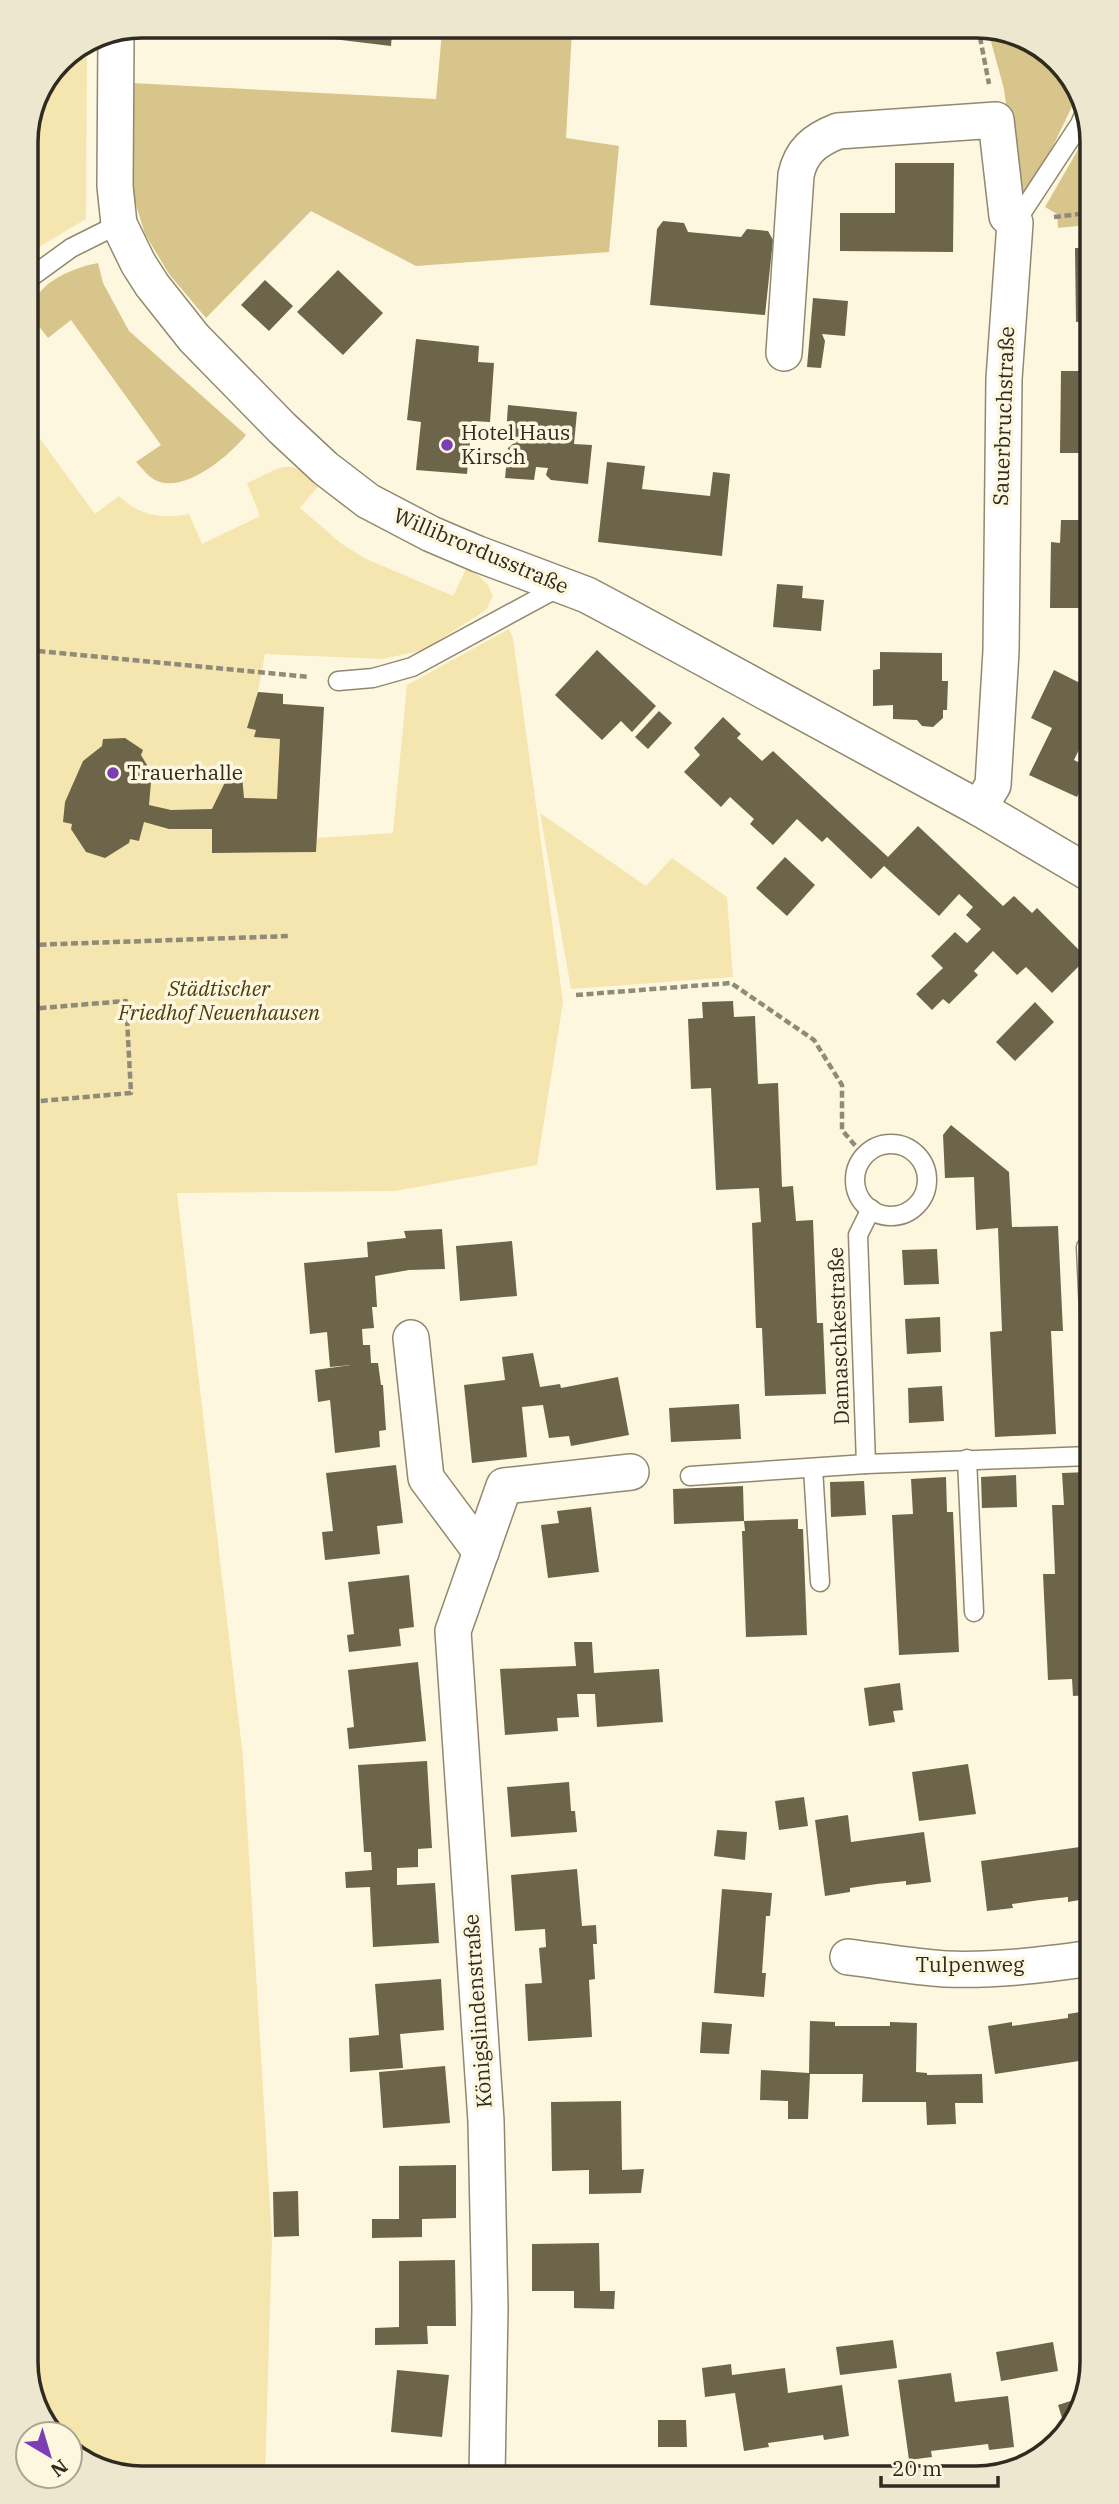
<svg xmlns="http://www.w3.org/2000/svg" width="1119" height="2504" viewBox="0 0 1119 2504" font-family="'IBM Plex Serif',serif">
  <rect width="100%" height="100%" fill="#fef7df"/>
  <g fill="#f5e5af">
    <path d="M87 42 86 219 27 254 26 135 61 60Z"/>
    <path d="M27 421 95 514 119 496C140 516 161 519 189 514L202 544 260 516 247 483C284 467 286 456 320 484L300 508 342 544 364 558 453 596 468 565 488 585 493 596 486 610 424 650 383 659 265 654 258 692 283 694V704L324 707 317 838 393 833 407 685 509 629 513 638 563 1002 537 1165 395 1191 177 1193 243 1757 272 2239 265 2477H135L72 2454 70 2451V2434H58L33 2399Z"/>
    <path d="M540 813 646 886 672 858 727 897 733 977 571 989Z"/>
  </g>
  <g fill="#d7c58b">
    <path d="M987 27 1047 50 1078 94 1028 198 1017 193 1004 89Z"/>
    <path d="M572 30 566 138 619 146 609 252 416 266 311 211 206 318 169 274 145 234 131 189 132 83 436 99 442 32Z"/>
    <path d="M1087 134V225L1058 228 1057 214 1045 207Z"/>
    <path d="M98 263 103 283 129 331 246 435C230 455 186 493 157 481 149 478 142 468 136 462L161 445 71 320 48 338C43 331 35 323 34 314 29 284 76 267 98 263Z"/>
  </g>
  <g fill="#6d654a">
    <path d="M392 32 391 46 333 39 334 33Z"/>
    <path d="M895 163H954L953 252 840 251V213H895Z"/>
    <path d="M663 221 684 223 688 232 741 237 747 229 768 231 773 240 765 315 650 305 657 229Z"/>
    <path d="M1075 248H1087V321L1076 322Z"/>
    <path d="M338 270 383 313 343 355 297 312Z"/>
    <path d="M265 280 293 306 269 331 241 305Z"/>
    <path d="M813 298 848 301 845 336 822 334 825 341 821 368 807 367Z"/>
    <path d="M416 339 479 346 478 362 494 363 490 422 472 421 467 474 416 470 421 422 407 420Z"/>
    <path d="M1061 371H1087V453H1060Z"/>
    <path d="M508 405 577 412 574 444 592 445 588 484 551 480 546 475 548 468 536 467 534 480 505 478 508 448 514 443 506 434Z"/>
    <path d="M607 462 645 466 642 489 710 496 713 472 730 474 722 556 598 542Z"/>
    <path d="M1061 520H1088V608H1050L1051 542 1060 543Z"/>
    <path d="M777 584 803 586 802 598 824 600 821 631 773 627Z"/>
    <path d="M597 650 656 706 632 732 621 721 602 740 555 695Z"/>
    <path d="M880 652 942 653V681H948L947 710H943V718L933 727 922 726 917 720 893 719V705L873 706V670L880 669Z"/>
    <path d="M1054 670 1088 687V731L1074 760 1088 767V773L1077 797 1029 775 1052 728 1031 718Z"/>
    <path d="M258 692 283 694V704L324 707 316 852 212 853V829H169L144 822 139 841 130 839 129 843 105 858 86 852 71 829 72 824 63 822 65 802 83 761 102 746 103 739 125 738 143 750 141 755 147 765 151 782 149 805 171 810 212 809 228 776H242L244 798 277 799 280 739 254 737 256 730 247 728Z"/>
    <path d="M659 711 672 723 648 749 635 737Z"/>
    <path d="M723 717 741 734 737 738 762 761 773 751 888 857 918 826 1003 906 1014 896 1032 913 1037 908 1086 957 1089 954V976L1079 966 1052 993 1026 967 1017 975 993 951 974 971 978 975 949 1004 943 999 932 1010 916 994 943 968 931 956 955 932 967 943 981 929 966 915 973 907 959 894 939 916 884 866 871 879 827 837 822 842 797 819 773 845 750 824 754 819 730 797 721 807 684 772 700 755 694 748Z"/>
    <path d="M785 857 815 885 787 916 756 888Z"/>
    <path d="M733 1001 734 1017 755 1016 758 1084 778 1083 782 1187 793 1186 796 1221 813 1220 817 1323H823L826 1394 765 1396 762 1328H756L752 1223 761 1222 759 1188 716 1190 711 1088 691 1089 688 1019 703 1018 702 1002Z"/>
    <path d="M1035 1002 1054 1022 1015 1061 996 1042Z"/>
    <path d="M951 1125 1009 1172 1012 1227 1058 1226 1063 1331H1051L1056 1434 995 1437 990 1332 1002 1331 998 1228 976 1230 974 1177 945 1178 943 1135Z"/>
    <path d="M442 1229 445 1269 409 1270 375 1276 377 1307H372L374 1328 362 1329 363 1345H370L371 1363H378L381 1385H383L386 1430 379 1431 380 1447 335 1453 330 1400 318 1402 315 1370 351 1365 330 1367 327 1332 310 1334 304 1263 368 1257 367 1242 406 1238 404 1231Z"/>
    <path d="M512 1241 517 1296 460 1301 456 1246Z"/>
    <path d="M937 1249 939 1284 904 1285 902 1250Z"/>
    <path d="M940 1317 941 1352 907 1354 905 1319Z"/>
    <path d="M533 1353 540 1387 560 1384 561 1388 618 1377 629 1435 571 1446 569 1436 549 1438 543 1405 522 1407 527 1457 472 1463 464 1385 505 1380 502 1357Z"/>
    <path d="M942 1386 944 1421 909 1423 908 1388Z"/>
    <path d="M739 1404 741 1439 671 1442 669 1408Z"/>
    <path d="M396 1465 403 1523 377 1526 380 1554 325 1560 322 1532 333 1531 326 1473Z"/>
    <path d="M1090 1472 1091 1695 1073 1696 1072 1679 1048 1680 1043 1574H1055L1052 1505H1064L1062 1473Z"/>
    <path d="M1016 1475 1017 1507 982 1508 981 1477Z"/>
    <path d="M946 1477 947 1512H953L959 1652 899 1655 892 1515 913 1514 911 1479Z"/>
    <path d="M864 1481 866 1515 831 1517 830 1482Z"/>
    <path d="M743 1486 744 1521 674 1524 673 1489Z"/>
    <path d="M591 1507 599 1572 548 1578 541 1525 559 1523 557 1511Z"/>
    <path d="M798 1519V1529H803L807 1635 746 1637 742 1531H745L744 1521Z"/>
    <path d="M409 1575 414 1627 399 1629 401 1646 349 1652 347 1635 354 1634 348 1582Z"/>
    <path d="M574 1642H592L594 1673 659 1669 663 1722 597 1727 595 1694H577L579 1717 557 1718 558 1731 505 1735 500 1669 576 1666Z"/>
    <path d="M418 1662 426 1741 349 1749 347 1728 354 1727 348 1670Z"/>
    <path d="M900 1683 903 1710 893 1711 895 1722 869 1726 864 1688Z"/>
    <path d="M427 1761 432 1848 418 1849V1867L397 1868V1885L435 1883 439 1943 373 1947 370 1887 346 1888 345 1872 372 1870 371 1852H364L358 1765Z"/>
    <path d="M968 1764 976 1814 919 1821 912 1772Z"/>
    <path d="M569 1782 571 1811H575L577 1832 511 1837 507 1787Z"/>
    <path d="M804 1797 808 1826 779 1830 775 1801Z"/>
    <path d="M1091 1803V1834H1087L1083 1804Z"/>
    <path d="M848 1815 851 1842 924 1832 931 1882 906 1885V1881L877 1884 850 1888V1892L825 1896 815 1820Z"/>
    <path d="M717 1830 747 1832 745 1860 714 1856Z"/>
    <path d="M1087 1846 1091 1898 1068 1902V1897L1040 1900 1012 1904 1013 1908 987 1911 981 1861Z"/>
    <path d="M577 1869 582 1926 596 1925 597 1944H593L595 1979 589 1980 592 2037 528 2041 525 1984 542 1983 539 1948 546 1947 545 1929 515 1931 511 1875Z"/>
    <path d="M722 1889 772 1893 770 1916H766L762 1973H766L764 1997 714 1993Z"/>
    <path d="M441 1979 444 2030 400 2034 403 2068 350 2072 349 2038 379 2035 375 1984Z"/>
    <path d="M1092 2010V2059L995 2074 988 2026 1012 2022V2026L1039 2022 1068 2018V2014Z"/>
    <path d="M810 2021 835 2022V2026H890V2022L917 2023 916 2072 927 2073V2075L982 2074 983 2103H955L956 2124 927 2125 926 2102H862L863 2074H810L808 2119H788V2101L760 2100 761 2070 809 2073Z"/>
    <path d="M702 2022 732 2024 729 2054 700 2053Z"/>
    <path d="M445 2066 450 2123 383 2128 379 2072Z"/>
    <path d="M621 2101 622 2170 644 2169 641 2193 589 2194V2170L552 2171 551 2102Z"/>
    <path d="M456 2165V2218L422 2219V2237L372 2238V2219H399V2166Z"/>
    <path d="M298 2191 299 2236 274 2237 273 2192Z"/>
    <path d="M599 2243 600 2291H615L614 2309 574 2308V2291H532V2244Z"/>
    <path d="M455 2260 456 2326H427L428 2344 375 2345V2328L399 2327V2261Z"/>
    <path d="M893 2340 897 2368 840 2375 836 2347Z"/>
    <path d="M1053 2342 1058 2371 1001 2381 996 2352Z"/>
    <path d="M731 2364 732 2375 785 2368 788 2393 842 2385 849 2436 824 2440 823 2435 768 2443 769 2447 744 2451 735 2393 705 2397 702 2368Z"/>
    <path d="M397 2370 449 2375 442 2437 391 2432Z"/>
    <path d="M951 2373 955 2402 1008 2396 1014 2447 989 2450 988 2444 931 2451 932 2457 909 2460 898 2380Z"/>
    <path d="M1080 2398 1069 2432 1067 2434 1058 2405Z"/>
    <path d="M658 2420H686L687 2447H658Z"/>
  </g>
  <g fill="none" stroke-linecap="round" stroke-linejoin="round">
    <defs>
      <g id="service">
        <path d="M1015 223 1080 124 1086 110"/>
        <path d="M27 280 71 248 119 224"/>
        <path d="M338 681 373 678 412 667 563 585"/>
        <circle cx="891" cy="1180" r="36"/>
        <path d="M1086 1247 1090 1333"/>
        <path d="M967 1459 974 1612"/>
        <path d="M866 1464 858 1235 871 1209"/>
        <path d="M813 1468 820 1582"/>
        <path d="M690 1476 866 1464 1090 1456"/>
      </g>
      <g id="minor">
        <path d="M116 35 115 186 119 224 138 263 152 285 194 338 282 428 325 468 368 501 431 534 478 554 587 595 630 618 979 808 1089 873"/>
        <path d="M784 353 796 175C801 151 815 140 838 131L996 120 1007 216 1015 223 1004 379 1001 651 993 785 979 808"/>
        <path d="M411 1338 426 1478 481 1552"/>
        <path d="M848 1957C881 1961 913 1967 945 1969 994 1971 1043 1965 1092 1958"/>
        <path d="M487 2475 490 2308 486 2121 453 1631 504 1486 631 1472"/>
      </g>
    </defs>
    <use href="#service" stroke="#91886d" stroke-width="21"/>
    <use href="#minor" stroke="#91886d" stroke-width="38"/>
    <g stroke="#908b79" stroke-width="4.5" stroke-dasharray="7 3.5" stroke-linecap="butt">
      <path d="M978 27 989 84"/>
      <path d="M1054 217 1087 213"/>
      <path d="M28 650 309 677"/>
      <path d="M29 945 290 936"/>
      <path d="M576 995 731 983 814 1040 842 1085V1130L864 1156"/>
      <path d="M29 1009 126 1001 131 1093 29 1102"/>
    </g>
    <use href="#service" stroke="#fff" stroke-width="18"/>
    <use href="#minor" stroke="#fff" stroke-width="35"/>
  </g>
  <g fill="#7c3eb4" stroke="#fef7df" stroke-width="2.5">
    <circle cx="447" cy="445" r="7"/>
    <circle cx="113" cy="773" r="7"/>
  </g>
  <g text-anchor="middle" stroke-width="7" stroke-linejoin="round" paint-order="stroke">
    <g font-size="21" fill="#2f2b20" stroke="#fef7df">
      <text transform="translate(1004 416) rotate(-88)" y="7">Sauerbruchstraße</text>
      <text transform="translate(481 551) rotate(23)" y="7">Willibrordusstraße</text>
      <text transform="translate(839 1336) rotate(-92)" y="7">Damaschkestraße</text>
      <text x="970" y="1972">Tulpenweg</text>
      <text transform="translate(478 2011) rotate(-94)" y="7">Königslindenstraße</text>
    </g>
    <g font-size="21" fill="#2f2b20" stroke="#fef7df" text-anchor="start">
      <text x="461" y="440">Hotel Haus<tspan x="461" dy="24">Kirsch</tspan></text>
      <text x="127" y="780">Trauerhalle</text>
    </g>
    <g font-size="21" font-style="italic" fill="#4a3d0e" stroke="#fef7df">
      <text x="219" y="996">Städtischer<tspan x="219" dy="24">Friedhof Neuenhausen</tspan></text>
    </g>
  </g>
  <path d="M0 0H1119V2504H0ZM142 38H976A104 104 0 0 1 1080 142V2362A104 104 0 0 1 976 2466H142A104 104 0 0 1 38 2362V142A104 104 0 0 1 142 38Z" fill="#ede7d0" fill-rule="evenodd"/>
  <path fill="none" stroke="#2f2b20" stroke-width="3.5" d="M142 38H976A104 104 0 0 1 1080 142V2362A104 104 0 0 1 976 2466H142A104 104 0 0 1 38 2362V142A104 104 0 0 1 142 38Z"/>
  <g transform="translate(49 2455) rotate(142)"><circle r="33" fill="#fef7df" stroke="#aba593" stroke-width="2"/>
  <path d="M0-5L12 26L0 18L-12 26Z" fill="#7c3eb4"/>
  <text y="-10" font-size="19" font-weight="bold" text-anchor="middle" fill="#2f2b20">N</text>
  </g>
  <path d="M881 2476v10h117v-10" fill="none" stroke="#2f2b20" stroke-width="3.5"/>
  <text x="892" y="2476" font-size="21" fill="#2f2b20" stroke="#fef7df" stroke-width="5" paint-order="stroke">20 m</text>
</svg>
